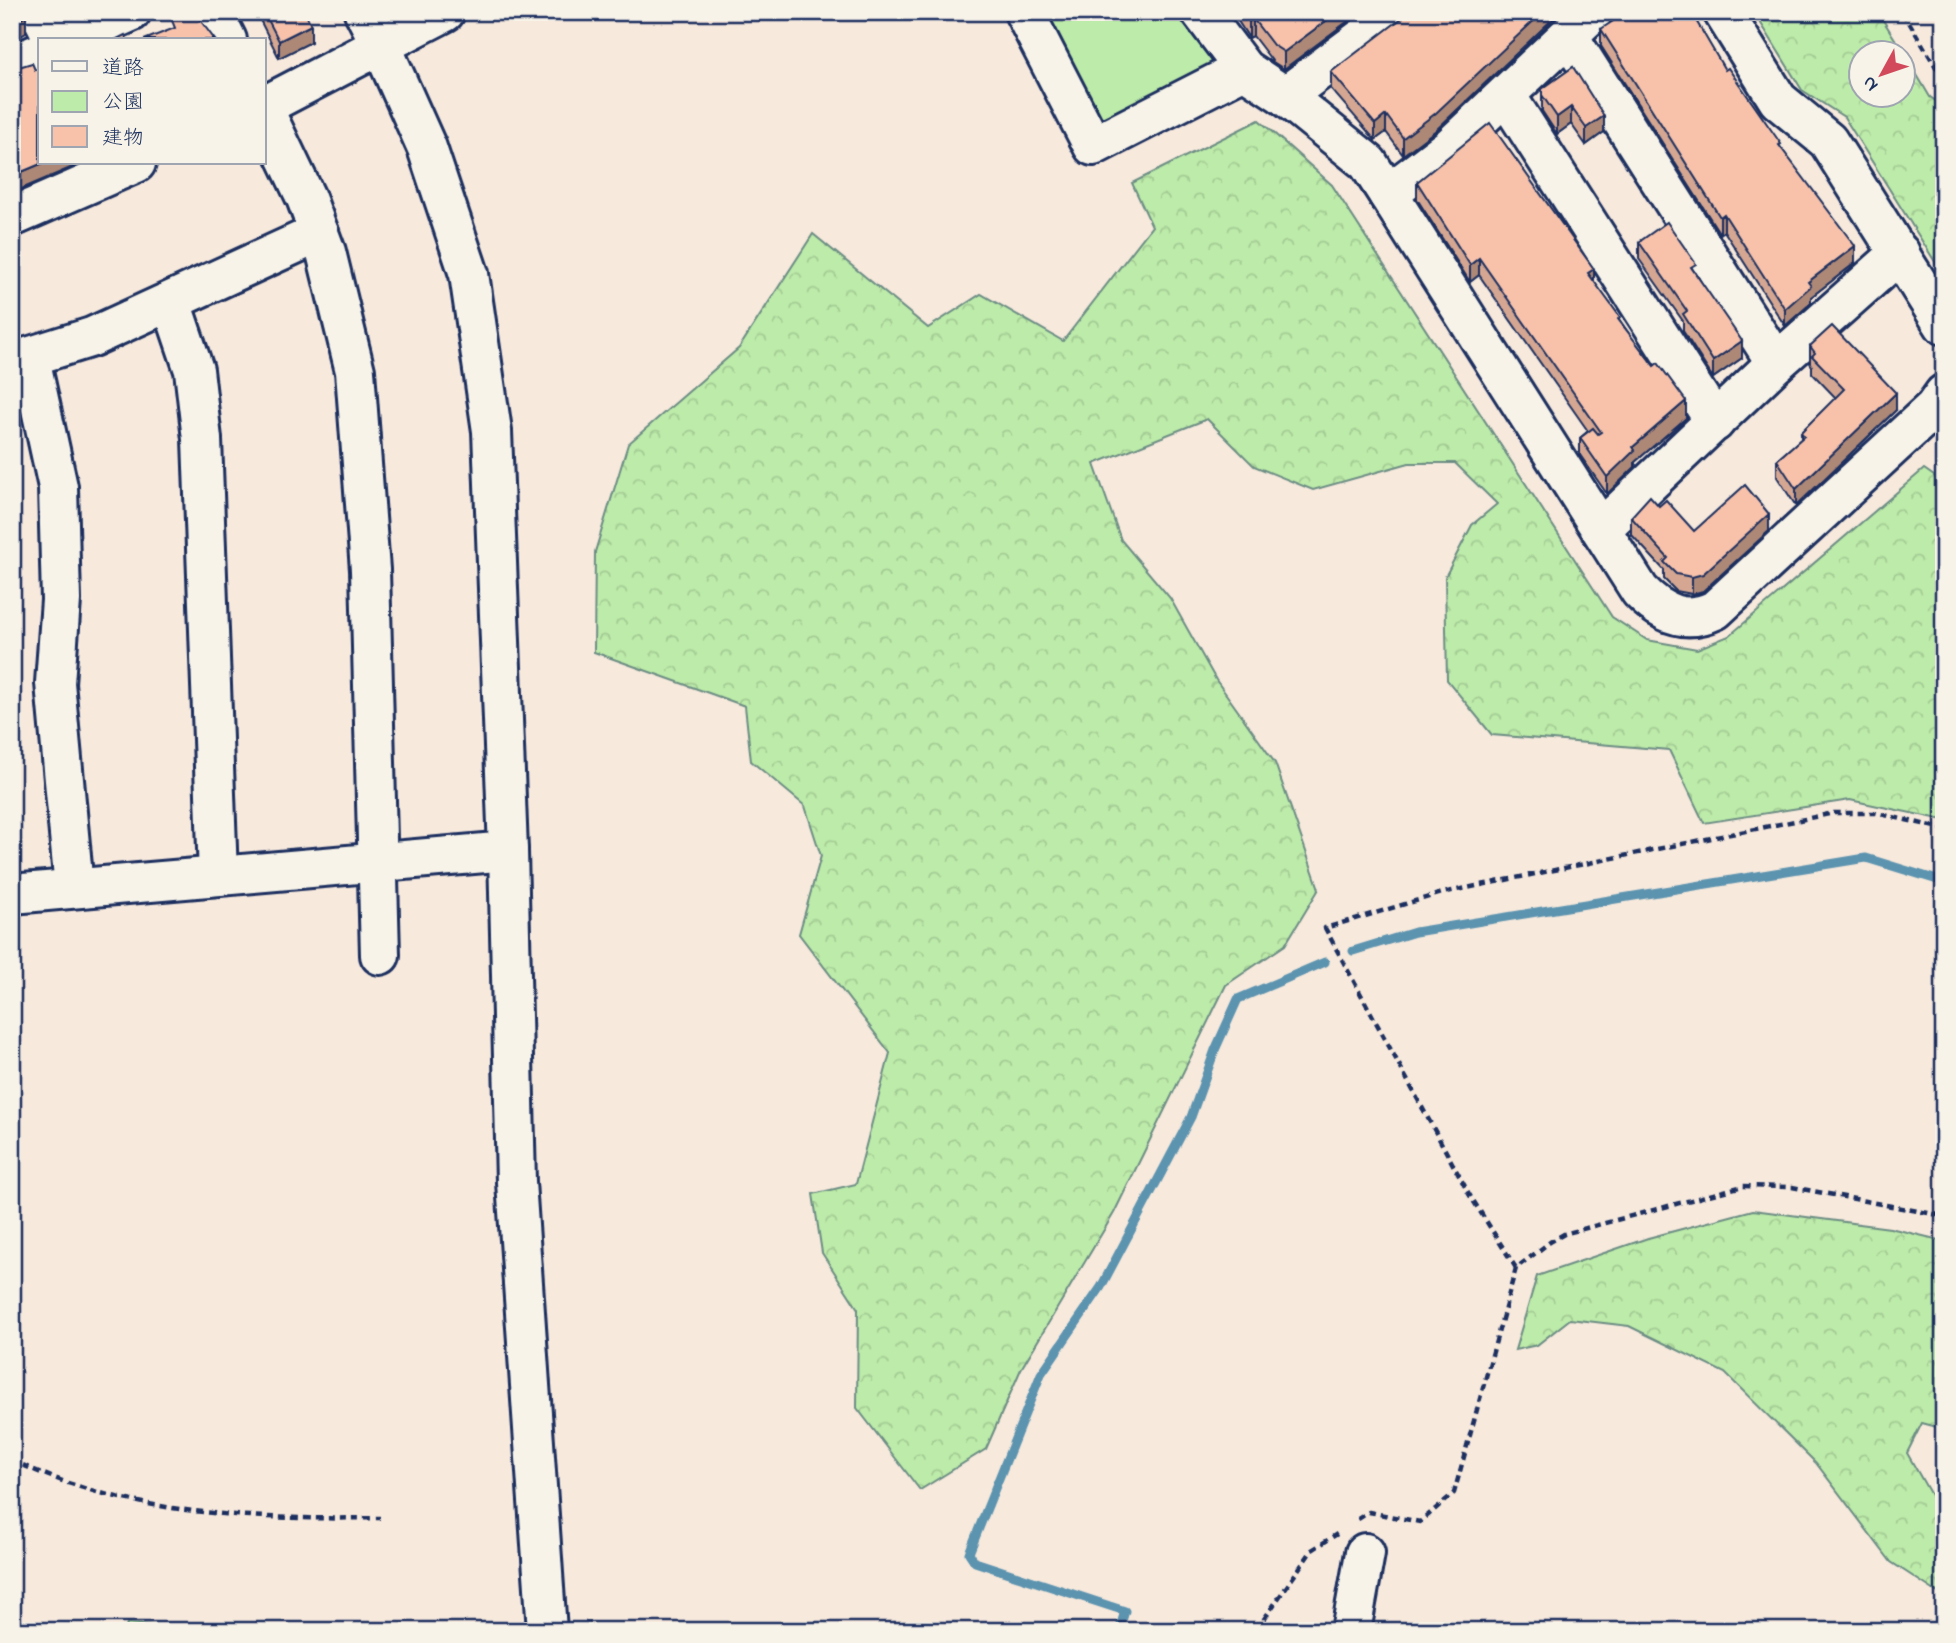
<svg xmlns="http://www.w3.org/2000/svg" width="1956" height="1643" viewBox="0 0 1956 1643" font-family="'Indie Flower','Klee One',sans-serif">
  <defs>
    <pattern id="forest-crowns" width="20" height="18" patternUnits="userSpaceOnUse" patternTransform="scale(1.75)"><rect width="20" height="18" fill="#bdeba9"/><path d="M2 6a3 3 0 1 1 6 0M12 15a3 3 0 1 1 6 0" fill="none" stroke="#a2ca94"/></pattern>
    <pattern id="cemetery-stones" width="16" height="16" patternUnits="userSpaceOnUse" patternTransform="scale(1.75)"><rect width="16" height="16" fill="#bdeba9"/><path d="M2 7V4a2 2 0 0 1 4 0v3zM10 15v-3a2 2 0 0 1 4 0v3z" fill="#a2ca94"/></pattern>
  </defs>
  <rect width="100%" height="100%" fill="#f7e9dc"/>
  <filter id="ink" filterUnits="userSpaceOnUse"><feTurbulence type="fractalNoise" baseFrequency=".0143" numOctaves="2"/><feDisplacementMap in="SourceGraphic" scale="14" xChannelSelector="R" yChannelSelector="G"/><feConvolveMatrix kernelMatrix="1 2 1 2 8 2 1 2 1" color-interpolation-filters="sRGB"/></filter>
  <g filter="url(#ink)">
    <g fill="url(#forest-crowns)" stroke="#6c8d84" stroke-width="2">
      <path d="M1754 12H1878L1903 52H1862V94H1904V53L1930 97 1944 106V276L1844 117 1802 90Z"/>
      <path d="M1259 120 1332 185 1612 617 1647 640 1697 649 1729 636 1924 469 1944 483V820L1850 800 1704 823 1669 750 1492 735 1447 680 1445 577 1472 525 1497 504 1455 463H1409L1313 490 1254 466 1207 419 1094 464 1121 540 1170 598 1216 680 1275 763 1319 889 1285 945 1226 985 1114 1213 1021 1369 986 1449 920 1490 857 1408 858 1309 822 1253 813 1194 856 1184 890 1053 799 934 821 856 805 806 751 761 745 706 594 652 595 552 628 444 739 348 813 234 928 328 981 294 1063 341 1152 226 1132 183Z"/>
      <path d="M1753 1210 1890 1228 1944 1241V1429L1922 1423 1907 1453 1944 1518V1597L1891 1562 1816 1463 1725 1373 1629 1326 1570 1319 1537 1345 1515 1350 1537 1276 1648 1238Z"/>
    </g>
    <path fill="url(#cemetery-stones)" stroke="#6c8d84" stroke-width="2" d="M127 1623 211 1630V1631H125Z"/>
    <path fill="#bdeba9" stroke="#6c8d84" stroke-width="2" d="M1039 12H1186L1215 56 1207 73 1110 122 1090 112Z"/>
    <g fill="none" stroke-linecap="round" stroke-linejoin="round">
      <g stroke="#5c93af" stroke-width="9">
        <path d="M1353 951 1415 932 1866 858 1944 882"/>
        <path d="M1119 1631 1125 1611 975 1562 969 1553 1041 1374 1101 1287 1191 1117 1215 1050 1238 999 1325 962"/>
      </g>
      <defs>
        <g id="minor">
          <path d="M40 12 54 40"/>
          <path d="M213 12 227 40"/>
          <path d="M364 12 381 45 445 12"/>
          <path d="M1024 12 1093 146 1244 69"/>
          <path d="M1201 12 1244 69 1285 96 1368 163 1388 194 1450 147 1593 12"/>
          <path d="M1723 12 1778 100 1828 141 1944 325"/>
          <path d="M1569 37 1776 363"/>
          <path d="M68 40 131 12"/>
          <path d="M12 65 40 53"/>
          <path d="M1285 96 1397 12"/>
          <path d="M1507 97 1715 422"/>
          <path d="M264 106 381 45 427 148 469 274 492 431 508 851 516 1182 547 1631"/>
          <path d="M264 110 306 198 326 252 355 371 370 570 380 955"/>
          <path d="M1388 194 1640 591C1662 614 1685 624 1715 610L1934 408 1944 394"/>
          <path d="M12 217 136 163"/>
          <path d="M171 302 194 370 202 439 218 876"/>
          <path d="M30 358 58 487 61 600 55 683 74 888"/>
          <path d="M12 362 92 337 319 233"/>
          <path d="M1601 529 1776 363 1900 253"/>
          <path d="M12 894 508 851"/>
          <path d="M1351 1631 1365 1553"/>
        </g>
      </defs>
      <use href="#minor" stroke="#1b2f5e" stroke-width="44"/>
      <g stroke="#1b2f5e" stroke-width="4.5" stroke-dasharray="7 5" stroke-linecap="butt">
        <path d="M1903 12 1936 67 1944 74"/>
        <path d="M1516 1268 1469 1194 1325 928 1442 893 1834 813H1876L1944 829"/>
        <path d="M12 1460C128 1516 254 1520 380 1518"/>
        <path d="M1358 1519 1369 1512 1420 1522 1454 1493 1516 1268 1550 1242 1564 1234 1743 1186 1792 1187 1944 1216"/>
        <path d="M1265 1631 1264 1619 1312 1550 1337 1534"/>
      </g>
      <use href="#minor" stroke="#f7f3e8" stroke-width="38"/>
    </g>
    <g fill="#d5a792" stroke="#1b2f5e" stroke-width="2">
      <path d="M256 12H305L311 42 279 58Z"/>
      <path d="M1232 12H1360L1284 69 1273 62 1253 36 1249 38Z"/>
      <path d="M1601 29 1725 70 1781 148 1855 263 1811 297V303L1785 326 1724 231 1720 234 1601 46Z"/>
      <path d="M1573 67 1604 132 1586 145 1571 124 1557 134 1542 111V89Z"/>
      <path d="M1331 72 1436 130 1403 155 1386 132 1375 140 1331 89Z"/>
      <path d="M1417 182 1594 282 1686 418 1635 462V467L1607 494 1580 455V438L1588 431 1479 275 1470 282 1417 199Z"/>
      <path d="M1639 242 1696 273 1742 358 1713 378 1683 331V321L1639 259Z"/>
      <path d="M1810 346 1896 410 1796 506 1777 477V460L1801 439V432L1836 398 1812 373V366L1810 363Z"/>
      <path d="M1659 506 1694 531H1769L1703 591 1692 594 1676 591 1664 579V570L1631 534V517Z"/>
    </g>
    <g fill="#ae8877" stroke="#1b2f5e" stroke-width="2">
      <path d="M1338 12H1360L1284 69V52Z"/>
      <path d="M1543 12H1560L1436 130 1403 155V138Z"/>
      <path d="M26 16V33L12 41V24Z"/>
      <path d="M1253 19V36L1249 38V21Z"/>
      <path d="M311 25V42L279 58V41Z"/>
      <path d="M1571 107V124L1557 134V117Z"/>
      <path d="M1386 115V132L1375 140V124Z"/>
      <path d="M1604 116V132L1586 145V128Z"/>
      <path d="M43 163H82L12 193V176Z"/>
      <path d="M1724 214V231L1720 234V217Z"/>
      <path d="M1855 246V263L1811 297V303L1785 326V309L1808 282Z"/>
      <path d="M1479 258V275L1470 282V265Z"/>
      <path d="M1594 269V286L1588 273Z"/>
      <path d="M1742 341V358L1713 378V361Z"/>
      <path d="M1896 393V410L1796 506V489Z"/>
      <path d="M1686 401V418L1635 462V467L1607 494V477L1633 447Z"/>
      <path d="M1769 514V531L1703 591 1692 594V577Z"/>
    </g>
    <g fill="#f8c2aa" stroke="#1b2f5e" stroke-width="2">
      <path d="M12 12H24L26 16 12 24Z"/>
      <path d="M184 12H194L215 40H144L175 28 171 18Z"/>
      <path d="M264 12H305L311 25 279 41Z"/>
      <path d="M1243 12H1338L1284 52 1273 45 1253 19 1249 21Z"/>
      <path d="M1410 12H1543L1436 113 1403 138 1386 115 1375 124 1331 72Z"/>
      <path d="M1627 12H1691L1725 70 1728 68 1781 144 1779 145 1855 246 1808 282 1811 286 1785 309 1724 214 1720 217 1601 29Z"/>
      <path d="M125 35 127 40H115Z"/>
      <path d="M32 63 35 70 40 68V163H43L12 176V69Z"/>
      <path d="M1573 67 1604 116 1586 128 1571 107 1557 117 1542 95V89Z"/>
      <path d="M1490 123 1594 269 1588 273 1620 317 1618 319 1654 366 1658 363 1686 401 1633 447 1635 450 1607 477 1580 438 1593 428 1598 434 1601 432 1479 258 1470 265 1417 182Z"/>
      <path d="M1667 222 1696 264 1691 267 1742 341 1713 361 1683 314 1687 311 1639 242Z"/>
      <path d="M1832 326 1896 393 1796 489 1777 460 1804 436 1801 432 1844 389 1812 356 1815 353 1810 346Z"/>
      <path d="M1745 485 1769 514 1703 574 1692 577 1676 574 1664 562 1668 558 1631 517 1650 496 1659 506 1666 500 1694 531Z"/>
    </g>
  </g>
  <rect width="1956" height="1643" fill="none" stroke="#f7f3e8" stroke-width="42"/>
  <rect x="21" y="21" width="1914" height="1601" fill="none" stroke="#1b2f5e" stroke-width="2.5" filter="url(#ink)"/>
  <rect x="38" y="38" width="228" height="126" fill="#f7f3e8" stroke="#9fa5b1" stroke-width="2"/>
  <rect x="52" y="61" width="35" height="10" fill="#f7f3e8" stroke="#9fa5b1" stroke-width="2"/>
  <text x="102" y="74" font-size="21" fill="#1b2f5e">道路</text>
  <rect x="52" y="91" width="35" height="21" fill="#bdeba9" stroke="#9fa5b1" stroke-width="2"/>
  <text x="102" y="108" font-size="21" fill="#1b2f5e">公園</text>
  <rect x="52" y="126" width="35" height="21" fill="#f8c2aa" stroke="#9fa5b1" stroke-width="2"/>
  <text x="102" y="144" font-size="21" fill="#1b2f5e">建物</text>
  <g transform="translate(1882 74) rotate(230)"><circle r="33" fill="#f7f3e8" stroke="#9fa5b1" stroke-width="2"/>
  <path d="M0-5L12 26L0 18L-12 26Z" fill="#d1495b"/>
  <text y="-10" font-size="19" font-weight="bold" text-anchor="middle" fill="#1b2f5e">N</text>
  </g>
</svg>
